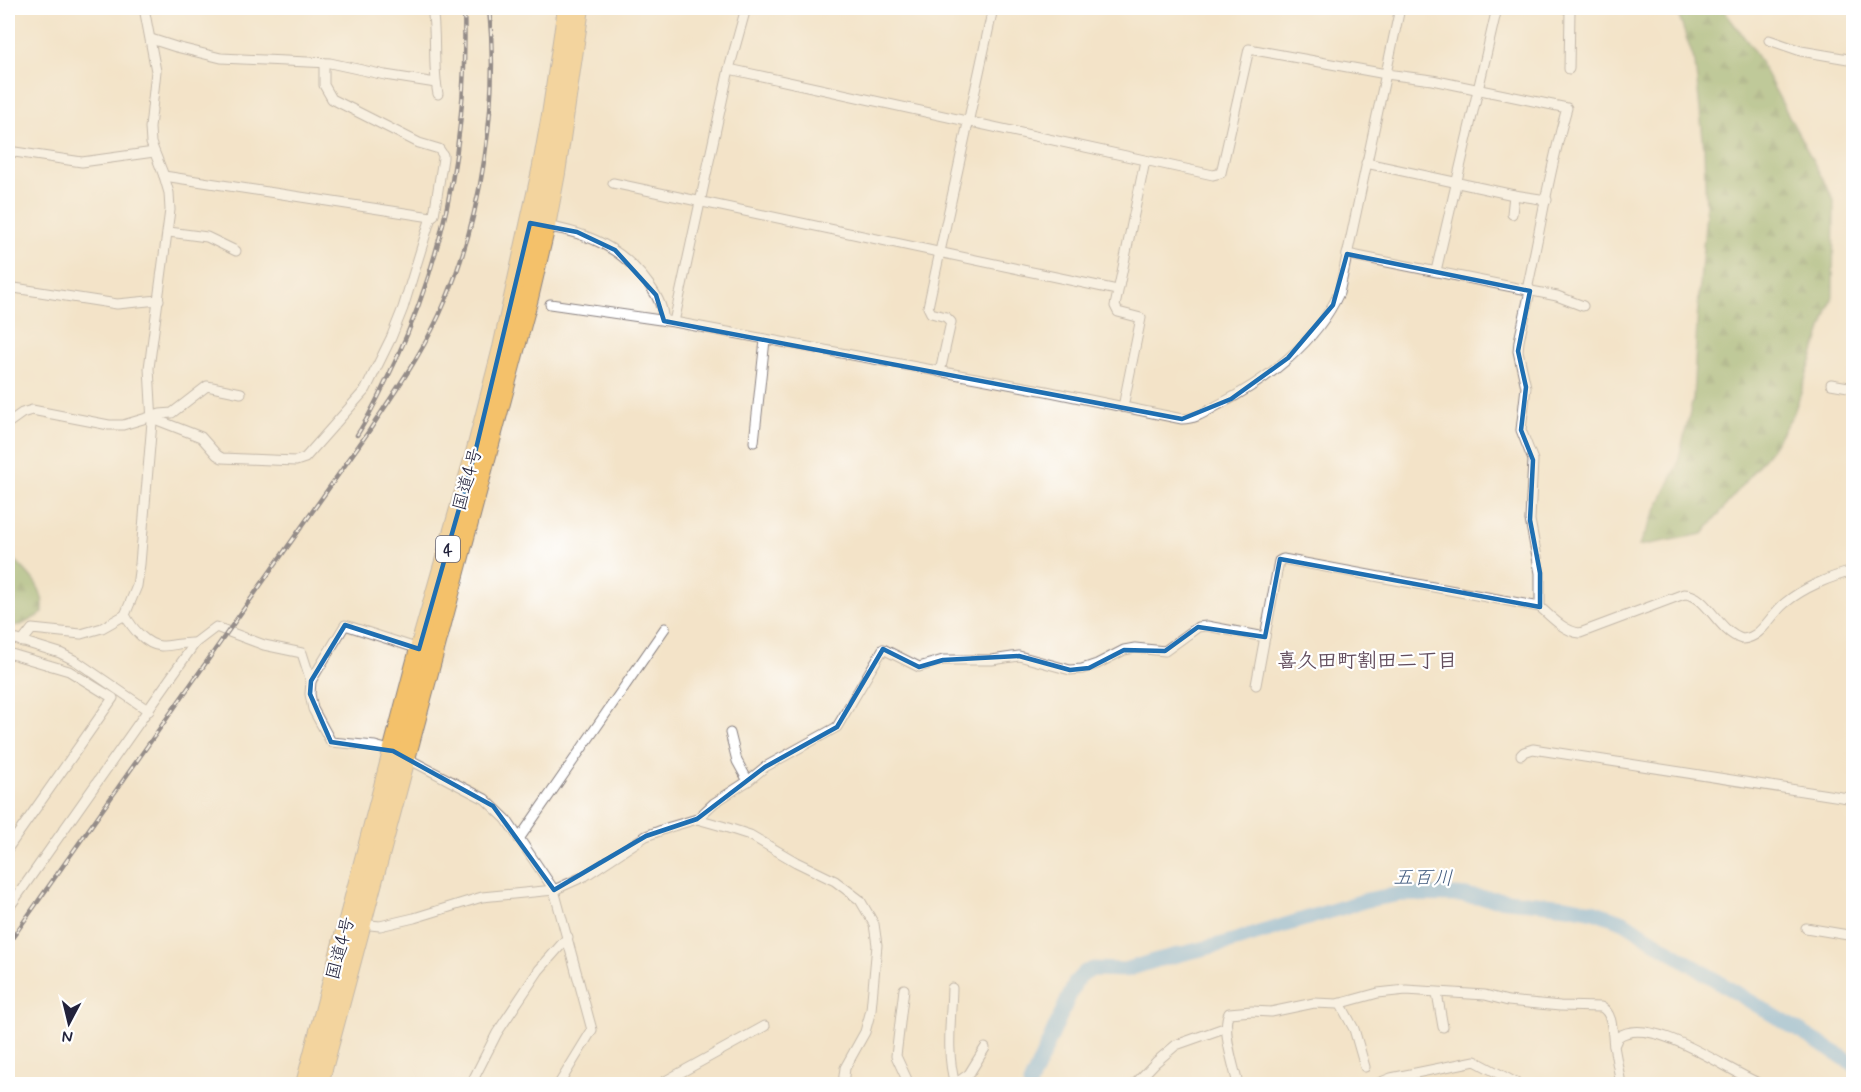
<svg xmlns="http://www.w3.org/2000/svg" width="1861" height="1092" viewBox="0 0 1861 1092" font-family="Mynerve,'Klee One',sans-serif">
  <defs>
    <pattern id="forest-firs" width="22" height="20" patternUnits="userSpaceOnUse" patternTransform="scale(1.5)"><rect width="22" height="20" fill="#82a85e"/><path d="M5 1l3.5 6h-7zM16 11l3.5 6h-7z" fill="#6a884f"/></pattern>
  </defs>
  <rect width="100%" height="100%" fill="#fff"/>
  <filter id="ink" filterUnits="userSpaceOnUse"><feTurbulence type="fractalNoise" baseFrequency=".0167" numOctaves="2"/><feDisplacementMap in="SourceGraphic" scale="12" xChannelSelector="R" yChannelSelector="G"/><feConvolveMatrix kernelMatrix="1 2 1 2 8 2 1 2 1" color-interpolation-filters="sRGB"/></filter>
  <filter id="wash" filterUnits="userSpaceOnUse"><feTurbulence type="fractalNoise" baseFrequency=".008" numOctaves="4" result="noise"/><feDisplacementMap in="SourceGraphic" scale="24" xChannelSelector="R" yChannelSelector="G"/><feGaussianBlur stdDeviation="1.35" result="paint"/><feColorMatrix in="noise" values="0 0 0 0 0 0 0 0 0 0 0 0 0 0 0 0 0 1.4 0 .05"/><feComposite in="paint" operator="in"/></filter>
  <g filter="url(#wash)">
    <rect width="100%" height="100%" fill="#f3e3c8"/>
    <g fill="url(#forest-firs)" stroke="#52654c" stroke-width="1.5">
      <path d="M1676 8H1722L1753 49 1834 200 1833 296 1794 413 1772 448 1703 534 1639 546 1677 466 1693 399 1698 306 1706 212 1704 148 1695 63Z"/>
      <path d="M8 553C25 571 46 585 43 613L21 625 8 626Z"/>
    </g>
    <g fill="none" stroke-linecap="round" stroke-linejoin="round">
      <path stroke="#6eafe2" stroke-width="15" d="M1030 1084 1076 981 1085 972 1093 969 1125 970 1157 960 1226 943 1367 900 1400 894 1457 895 1567 906 1593 911 1624 922 1730 989 1854 1064"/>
    </g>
  </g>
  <g filter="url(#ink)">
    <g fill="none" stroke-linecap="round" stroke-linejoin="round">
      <defs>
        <g id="street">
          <path d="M144 8 156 71 150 128 151 143 164 176 169 193 170 210 149 368 152 422 140 564 137 586 125 615C132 628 146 645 161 646 172 646 184 642 195 643L216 627 264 645 302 653 311 681 310 694 313 709 331 742 375 746 393 751 485 799 506 819 554 890 592 1030 559 1084"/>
          <path d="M432 8C437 36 432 65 438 94"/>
          <path d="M1564 8 1570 10 1569 69"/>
          <path d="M151 39 176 47 221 58 330 63 385 75 436 83"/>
          <path d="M1769 40 1801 51 1854 60"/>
          <path d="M729 69 1213 175 1221 173 1249 49 1386 74 1432 80 1567 108C1550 166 1541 226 1528 285L1530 291 1519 341 1518 351 1526 387 1521 430 1533 460 1530 520 1540 573V607"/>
          <path d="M8 151 82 162 154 152"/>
          <path d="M1366 163 1514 195 1547 200"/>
          <path d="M164 176 431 217 434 215 443 158V155L439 149 419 143 332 99 324 85V63"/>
          <path d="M613 183 1117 290"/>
          <path d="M1512 214 1514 195"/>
          <path d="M544 226C589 233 623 248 650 286 657 296 664 308 663 320"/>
          <path d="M169 232 207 237 236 251"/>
          <path d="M1347 254 1557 296 1583 306"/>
          <path d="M1436 271 1497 8"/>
          <path d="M8 287 117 304 159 300"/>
          <path d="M550 304 674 322 1046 391 1182 419C1196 419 1207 411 1220 404 1267 380 1316 343 1339 293L1400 8"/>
          <path d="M674 322 729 69 746 8"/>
          <path d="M940 372 951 322 946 317 931 313 928 307 993 8"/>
          <path d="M1831 384 1854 388"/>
          <path d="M1123 407 1141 318 1118 312 1115 306 1145 161"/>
          <path d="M152 418 201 437 217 455 222 458 296 461 305 458 366 389 391 338 403 308 431 217"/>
          <path d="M8 423 22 413 32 410 109 425H123L160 414 172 413 207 386 241 393"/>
          <path d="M754 442 765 340"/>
          <path d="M8 637 60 653 76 661 149 711"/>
          <path d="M22 642 32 629 81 634 102 628 125 615"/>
          <path d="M8 653 69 671 113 698 8 848"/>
          <path d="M311 681 345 625 419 649"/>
          <path d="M1256 685 1279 561 1283 559 1540 607C1551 617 1565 632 1580 633L1684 594C1707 594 1717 631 1742 639 1762 638 1770 615 1785 603 1803 588 1831 576 1854 571"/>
          <path d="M730 733 737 761 748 781"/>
          <path d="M1521 755 1524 752 1533 749 1854 799"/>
          <path d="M697 819 714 803 748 781 765 767 837 727 883 649 919 667 943 660H992L1019 656 1070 670 1082 669 1097 664 1124 650 1135 648 1165 651 1198 627 1207 626 1265 637"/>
          <path d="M519 839 665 628"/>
          <path d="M8 909 195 643"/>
          <path d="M361 924 380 926 414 918 482 897 554 890 585 876 646 836 670 827 697 819 722 826 750 835 796 862 835 881 860 900 874 924 877 945 871 1010 865 1032 845 1068 843 1084"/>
          <path d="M1806 928 1854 936"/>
          <path d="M952 988C951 1020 946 1054 955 1084"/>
          <path d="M904 989 896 1056 909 1084"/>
          <path d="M1437 993 1443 1027"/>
          <path d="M1340 1003 1354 1029 1365 1067"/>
          <path d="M471 1084 497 1033 539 970 568 937"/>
          <path d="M660 1084 765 1026"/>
          <path d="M955 1084 969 1074 985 1048"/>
          <path d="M1135 1084 1156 1062 1176 1045 1227 1027"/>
          <path d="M1238 1084C1234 1068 1221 1027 1229 1013L1252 1011 1271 1012 1314 1003 1338 1004 1378 993 1406 990 1485 995 1508 1001 1560 1006 1601 1007C1614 1013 1612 1034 1614 1046"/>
          <path d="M1376 1084 1391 1078 1475 1061 1518 1084"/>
          <path d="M1621 1084 1614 1046 1618 1037C1651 1013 1729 1072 1761 1084"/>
        </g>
        <g id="highway">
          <path d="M305 1084 419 649 475 453 502 348 541 171 551 115 567 8"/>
          <path d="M319 1084 529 298 546 226 556 173 580 8"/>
        </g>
      </defs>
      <use href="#street" stroke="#8a8282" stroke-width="11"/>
      <use href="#highway" stroke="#8a8282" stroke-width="20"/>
      <use href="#street" stroke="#fff" stroke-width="9"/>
      <use href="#highway" stroke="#f4c16a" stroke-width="18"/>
      <defs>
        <g id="rail">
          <path d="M357 435C372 412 383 387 395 362 447 250 468 131 464 8"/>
          <path d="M8 944 369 431C396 390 426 348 445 302 482 215 499 102 489 8"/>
        </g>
      </defs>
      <use href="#rail" stroke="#22223b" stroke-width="4.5"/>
      <use href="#rail" stroke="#fff" stroke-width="2" stroke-dasharray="7" stroke-linecap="butt"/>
    </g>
  </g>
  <path d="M0 0H1861V1092H0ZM530 223 577 232 615 250 656 295 664 321 1182 419 1231 399 1288 358 1333 305 1347 254 1530 291 1518 351 1526 387 1521 430 1533 460 1530 520 1540 573V607L1280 559 1265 637 1198 627 1165 651 1124 650 1089 668 1070 670 1019 656 943 660 919 667 883 649 837 727 765 767 697 819 646 836 554 890 493 806 393 751 331 742 310 694 311 681 345 625 419 649 475 453Z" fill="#f3e3c8" fill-opacity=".55" fill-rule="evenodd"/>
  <path fill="none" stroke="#1f6fb2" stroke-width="4.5" stroke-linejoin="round" d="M530 223 577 232 615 250 656 295 664 321 1182 419 1231 399 1288 358 1333 305 1347 254 1530 291 1518 351 1526 387 1521 430 1533 460 1530 520 1540 573V607L1280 559 1265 637 1198 627 1165 651 1124 650 1089 668 1070 670 1019 656 943 660 919 667 883 649 837 727 765 767 697 819 646 836 554 890 493 806 393 751 331 742 310 694 311 681 345 625 419 649 475 453Z"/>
  <g text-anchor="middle" stroke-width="4.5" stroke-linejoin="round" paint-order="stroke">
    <rect fill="#fff" stroke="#646476" stroke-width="1.5" x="436" y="536" width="24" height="26" rx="4.5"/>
    <g font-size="16" font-weight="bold" fill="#22223b">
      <text x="448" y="555">4</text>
    </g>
    <g font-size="18" fill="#22223b" stroke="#fff">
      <text transform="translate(467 479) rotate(-74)" y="6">国道4号</text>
      <text transform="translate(340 948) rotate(-75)" y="6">国道4号</text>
    </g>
    <g font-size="20" font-weight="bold" fill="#634e5e" stroke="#fff">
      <text x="1367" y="667">喜久田町割田二丁目</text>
    </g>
    <g font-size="20" font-style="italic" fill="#405a7e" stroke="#fff">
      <text transform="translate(1423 877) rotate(1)" y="7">五百川</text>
    </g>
  </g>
  <rect width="1861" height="1092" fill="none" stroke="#fff" stroke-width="30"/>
  <g transform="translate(69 1023) rotate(187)" stroke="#ffffff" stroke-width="4.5" paint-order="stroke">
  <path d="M0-4.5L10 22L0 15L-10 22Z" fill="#22223b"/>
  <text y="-9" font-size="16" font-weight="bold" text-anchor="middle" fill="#22223b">N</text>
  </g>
</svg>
